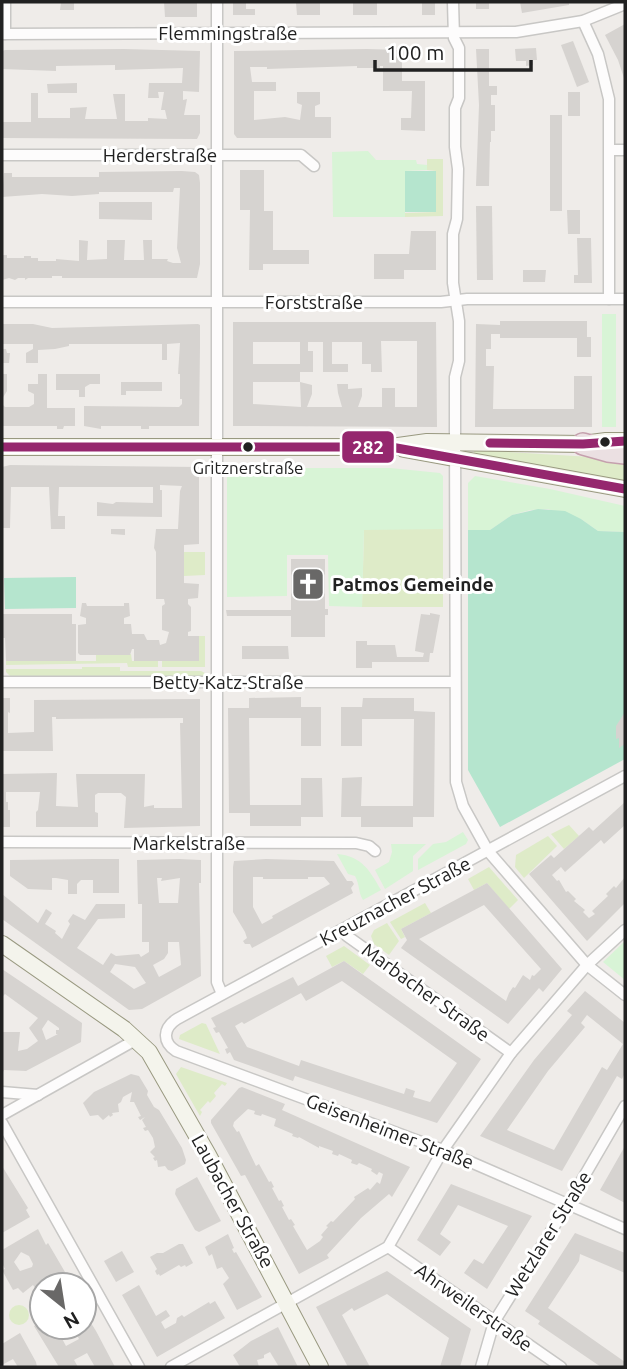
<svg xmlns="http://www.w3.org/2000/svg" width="627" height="1369" viewBox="0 0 627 1369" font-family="Ubuntu,sans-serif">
  <rect width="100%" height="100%" fill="#efece9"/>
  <g fill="#deebc8">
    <path d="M427 159H443V216L405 217V213L436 212V171L427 170Z"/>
    <path d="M474 450 625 459V482L474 455Z"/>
    <path d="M380 507 443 527V607H362L364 530Z"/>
    <path d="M184 552H205V575L184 576Z"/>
    <path d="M199 636H205V667H162V661H198Z"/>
    <path d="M131 654 132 661H158V667H128L127 663 6 665V661H96V655Z"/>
    <path d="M82 667H120V671H201L205 673 204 676H10L6 672V669H82Z"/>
    <path d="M569 825 579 836 564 849 551 834Z"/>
    <path d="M548 836 557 846 524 878 515 867 516 855Z"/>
    <path d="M489 867 518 900 509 909 487 883 474 890 468 879Z"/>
    <path d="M425 903 431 913 401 929 405 937 401 939 390 922Z"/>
    <path d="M387 923 399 941 389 955 374 944 371 936 374 930Z"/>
    <path d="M344 946 370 965 363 974 344 961 332 967 326 956Z"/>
    <path d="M202 1023 206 1024 220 1054 179 1039 180 1035Z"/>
    <path d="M181 1067 227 1083 225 1086 222 1084 214 1093 216 1096 210 1103 208 1101 200 1110 202 1112 200 1116 176 1074Z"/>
    <circle cx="19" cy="1315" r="10"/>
  </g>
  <g fill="#d8f4d6">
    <path d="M368 151 376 160H416L417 164 427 165V170L405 171V217H333L332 152Z"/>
    <rect x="602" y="314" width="14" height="113"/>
    <path d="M227 468H390L440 473 443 476V529L364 530 362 607 329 606 328 555H287V596L227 597Z"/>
    <path d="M475 476 550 489 625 506V532L598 531 581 519 548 509 530 510 512 515 490 530H468V483Z"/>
    <path d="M463 832 468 840 466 844 418 870V859L433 844 446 842Z"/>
    <path d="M391 844H426L413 856V871L385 889 375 870 389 862 392 852Z"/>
    <path d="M337 854C362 856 370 871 381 890L363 900C358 892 360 885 355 876L348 874Z"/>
    <path d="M625 941V980L603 962Z"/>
  </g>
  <g fill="#b5e5ce">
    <rect x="405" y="171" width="31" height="41"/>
    <path d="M538 509 565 511 581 519 598 531 625 532V759L500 827 468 770V530H490L512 515Z"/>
    <path d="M76 577V608L5 609 4 578Z"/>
  </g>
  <g fill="#d6d3d0" fill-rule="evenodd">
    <path d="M61 2H74V10H60Z"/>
    <path d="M164 2H197V17H165Z"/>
    <path d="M233 2H246V9H255V15H233Z"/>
    <path d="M377 2V15H353V3Z"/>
    <rect x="422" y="2" width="13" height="13"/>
    <rect x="476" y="2" width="13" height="7"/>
    <path d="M520 2H569V5L522 13Z"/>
    <path d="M296 3H320V15H297Z"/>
    <path d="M625 24V78H624L618 60 605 35Z"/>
    <path d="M573 41 589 82 577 87 561 45Z"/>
    <path d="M536 48 537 60H533V65L526 66V61H516L515 49Z"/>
    <path d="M124 49 200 51 199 92 183 91V100L187 99 184 115H200V133L197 139 2 138V122H31V93H38V118H70V108L87 107 85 119H117L113 94H125V121H148V118L167 119 165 110H161L164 92H158L159 98H148L149 83H182L183 68 115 70V65L56 66V71L2 69V51L5 50Z"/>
    <path d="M367 49 402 50V81H425V131L401 130V118H411L412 91H383V66H380V68H357V66L267 69V67H250L252 82H276V91H254V120L285 117 300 120 302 105 297 103V92H320V104L315 106V117H331V138H237L234 134V51Z"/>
    <path d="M476 49H489V86H497V95H491V105H495V131H491V142H490L489 186H476L479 105Z"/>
    <path d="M77 83V93H48L47 84Z"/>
    <rect x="568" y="92" width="12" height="24"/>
    <rect x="550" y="115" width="12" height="96"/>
    <path d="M240 170H264V211H273V250H309V264H263V270H249L250 210H240Z"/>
    <path d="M182 171 195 172 199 175 200 183V264L197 278H62V276H52V278H28L25 280V278H18L15 280 9 278 2 280V255H7V258H24V256H31V258H38V261H56V259L79 261V240L88 241 87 260 107 259V240H125L124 260H144L143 240H152V259H168L167 261 173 263H181L177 248 180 188H174L173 192H99V194L72 196 42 194 2 197 4 173H12V177H99V172Z"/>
    <path d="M99 202H152V220L99 219Z"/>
    <path d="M476 206H492L493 280H477Z"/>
    <path d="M567 210H580V234H568Z"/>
    <path d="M411 231H436V270H404V279H374V254H409Z"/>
    <path d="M577 238H591L592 283H574V275H578Z"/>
    <path d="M523 270H546L545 282H523Z"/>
    <path d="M500 321H587V337H591V357H577V338H500V334H491V349H486V366H494L493 409H574V376H592V427H475L476 324 500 325Z"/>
    <path d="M233 322H436L437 427 233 426ZM381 341H417V407H395V388H382V407H358L362 396V388L348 389V384H337L338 393 342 407H307L312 394V385L300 382V372H313V351H308V342H323V372H348V364H332V342H362V364H371V372H382ZM253 342H300V364H253ZM253 382H300L301 407 253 404Z"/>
    <path d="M3 324H33L52 328 198 324 200 325V347L199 426H149V429H141V426H101V429L84 426V406L179 407 182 404V399H180V374H178L180 343 167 344V360H162V344H69V346L55 349 38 350V363H26V353L33 349V344H2Z"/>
    <path d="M2 349H6L7 353H10L9 363H2Z"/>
    <path d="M2 374H7V391L2 399Z"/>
    <path d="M38 374H47V408H75V426H64L63 429H57V426H2V404L5 407H29L34 404V394L28 391V384H38Z"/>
    <path d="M56 374H100V384H90L85 387V397H79V390H56Z"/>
    <path d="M121 382H162V391H126V395H121Z"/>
    <path d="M10 465 199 467V544L184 545V583L199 584 198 598 188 599V604L191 607V631L188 632V636H199V661H134V649H132L130 655H80L78 653V625L86 624V618L80 616 82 603H86L87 606H124V603H129L130 616 124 618V624H131L132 634H144L147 640H159L160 645 166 643 169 632 162 630V606L165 604 164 599H156V552L154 548 156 529H178L180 491 182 486 160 485V490H162V517L97 516V502L113 504 116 502 153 503V487H59L58 516H65V529H51L49 487H11L10 528H2V467Z"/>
    <path d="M111 529H125V535L111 534Z"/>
    <path d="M291 559H325V609H328V615H325V637H291V616H227L226 610H291Z"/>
    <path d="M430 613 440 615 433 653H430L429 662H372V668H356V641H367V645H395L397 657H423L424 653 415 651 416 643 421 614 430 615Z"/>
    <path d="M2 614H72V624H76V661H6L5 638H2Z"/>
    <path d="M242 646H288L289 659H242Z"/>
    <path d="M301 697V707H321V746H301V718H249L250 805H301V778H322L323 817H301V826H250V813H229L228 708H249V698Z"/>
    <path d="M2 698H10V713L8 712V733L34 732V700L200 699V826L124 828 126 797 121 793H98L95 795V812L98 813V827H36V812L38 810 40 792H6V802H8V810H10V827H2V774L57 773 56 806 78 807 76 774H145L144 807 154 805V808H182L180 723H183V718L56 719V717H52L53 751H2Z"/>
    <path d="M363 698H414V711L435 712 434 817H413V827H361V817H341L342 778 362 777 361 806H413L414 719H362V746H341V707H362Z"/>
    <path d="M625 712V744L619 748V738L616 739V726Z"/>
    <path d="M625 802V825L604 844 601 840 565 872 561 867 552 875 557 881 559 880 566 892 568 891 576 899 574 901 585 910 583 912 589 918 595 914 592 911 608 896 606 894 614 886 616 888 625 877V903L587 941 529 874 551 855 554 858 589 827 593 831Z"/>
    <path d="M93 859H119V893H93V880H81L77 884V894H68V880L56 878H52V890L28 889 10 876V860Z"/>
    <path d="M179 859 201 860V883H199L201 976 142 1009 129 1010 2 919V894L38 923 46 909 52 913 45 924 56 931 55 933 62 939 70 924 68 921 73 914 85 920 96 904H125V918L98 919 77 948 103 965 111 953 116 956 139 954 141 957 149 952V942H142V904H138L137 860ZM157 878H162L161 881 180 878 178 903H159ZM168 942H179L181 965 159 977 153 965 164 959 168 953ZM115 964 135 967 146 983 134 989 110 972Z"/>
    <path d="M266 859 334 861 347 881H352L354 884 351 888 353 893 252 948 250 944H245L243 941 247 938 245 932 233 912V867L234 861ZM253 877H263V879H308V877H324L330 884 272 916 273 918 262 924 253 907Z"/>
    <path d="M487 883 562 969 543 992 539 988 508 1024 401 948 407 940 401 929ZM484 905 541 969 534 976 532 975 530 980 523 975 515 988 513 987 509 993 506 1001 419 939Z"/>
    <path d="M344 961 481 1059 437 1123 295 1076 293 1081 234 1060 230 1052 227 1054 225 1049 228 1048 219 1032 216 1033 213 1028 216 1027 211 1018 293 977 298 986ZM342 981 457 1063 430 1102 413 1097 415 1091 406 1088 404 1094 301 1060 299 1066 247 1047 235 1026 242 1022 244 1024 301 993 306 1001Z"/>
    <path d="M2 969 82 1023 81 1042 26 1071 4 1070 2 1074V1032H20L18 1051 27 1049 38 1041 29 1028 38 1018 5 994 2 997ZM48 1020 59 1028V1030H56V1034H58L46 1040 42 1029Z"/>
    <path d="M585 991 625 1023V1073L622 1079 617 1076 562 1171 480 1136 534 1060 572 1015 567 1011ZM587 1015 623 1044 607 1070 602 1067 554 1150 507 1130 548 1071 585 1027 581 1023Z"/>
    <path d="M131 1074 139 1076 148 1091 147 1095 154 1107 159 1110 182 1148 186 1160 185 1164 172 1171 168 1170 165 1166 158 1167 157 1160 155 1161 153 1158 155 1157 150 1152 155 1147 153 1138 148 1130 145 1131 143 1128 146 1127 142 1120 145 1117 140 1120 138 1117 141 1116 134 1102H130L132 1092 123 1097 121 1102 118 1104 119 1112 112 1113 113 1115 110 1117 109 1115 103 1120 98 1115 90 1116 83 1103 94 1092Z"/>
    <path d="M242 1087 285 1104 282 1110 410 1167 392 1197 389 1194 361 1218 327 1255 329 1258 299 1274 245 1175 241 1176 211 1123V1120L239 1088ZM248 1109 255 1111 254 1114 257 1115 261 1116 262 1114 276 1119 274 1126 293 1134 292 1136 298 1138 299 1137 319 1148V1146L333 1151 332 1154 338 1156 339 1154 352 1160 351 1163 357 1165 359 1163 372 1169 371 1171 377 1175 379 1172 383 1174 380 1184 377 1182 370 1190 368 1188 354 1197 355 1199 333 1222 331 1221 326 1226 328 1227 321 1235 323 1237 320 1241 307 1250 293 1226 295 1225 291 1219 289 1220 282 1207 284 1206 281 1200 279 1201 272 1188 274 1187 271 1181 269 1182 259 1164 256 1166 239 1131 237 1132 233 1126 234 1122Z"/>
    <path d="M625 1146 624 1185 625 1203 600 1190Z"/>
    <path d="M2 1166 28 1208 26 1210 30 1217 2 1233Z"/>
    <path d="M197 1177 221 1221 199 1232 195 1230 175 1194 176 1189Z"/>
    <path d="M451 1184 532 1216 487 1289 464 1273 474 1259 483 1264 508 1226 458 1205 440 1234 451 1242 440 1256 417 1240Z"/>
    <path d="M38 1229 46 1245 48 1243 65 1272 36 1289 33 1285 23 1293 18 1288 13 1290 2 1270 5 1269 2 1263V1250ZM21 1252 29 1256 33 1264 32 1267 20 1271 14 1262Z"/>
    <path d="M575 1233 625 1253V1273L580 1254 579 1261 548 1308 625 1362V1367H601L538 1324 540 1321 525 1311Z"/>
    <path d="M228 1234 234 1248 232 1249 234 1253 236 1252 262 1297 237 1310 223 1284 229 1278 222 1267 217 1269 212 1254 209 1256 205 1247Z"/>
    <path d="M179 1244H183L193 1263 186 1267 185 1265 181 1267 179 1265 160 1276 159 1274 157 1275 155 1271 157 1269 150 1257 157 1253H163Z"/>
    <path d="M122 1251 134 1272 116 1282 104 1261Z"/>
    <path d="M387 1271 471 1329 460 1367H440L449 1338 387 1294 354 1311 352 1308 342 1315 370 1367H348L316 1307Z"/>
    <path d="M139 1285 156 1316 166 1310 170 1316 161 1322 165 1329 176 1323 177 1318 182 1315 184 1317 209 1302 210 1304 215 1301 225 1318 157 1357 122 1295Z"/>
    <path d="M84 1312 96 1331 115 1367H95L87 1353 74 1360 78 1367H59L34 1326 42 1321V1327H68L59 1333 66 1346 79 1339 73 1327H84Z"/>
    <path d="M278 1327 298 1367H279L270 1352 264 1355V1358L257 1360 259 1367H240L233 1355 251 1341Z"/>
    <path d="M20 1333 36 1362 37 1367H18L13 1359 2 1365V1344Z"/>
  </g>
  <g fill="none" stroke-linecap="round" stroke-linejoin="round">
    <defs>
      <g id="street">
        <path d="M217 2V982L222 994"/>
        <path d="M453 2 454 38 459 48V98L455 108V147L458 169 457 219 453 234V283L459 321V361L455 377V429L456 782 463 806 488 851 587 965 625 995"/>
        <path d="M583 21 598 54 609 99V299"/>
        <path d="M2 34 516 32 583 21 625 4"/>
        <path d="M5 34V2"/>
        <path d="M610 150H625"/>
        <path d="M2 155H301L314 166"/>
        <path d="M2 302H441L467 299H625"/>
        <path d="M2 682H454"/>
        <path d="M625 776 177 1019C163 1028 162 1042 176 1051L443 1150 625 1229"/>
        <path d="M2 842 356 843 369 846 375 851"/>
        <path d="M344 929 347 936 511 1053"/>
        <path d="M2 1092 38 1095"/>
        <path d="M2 1115 137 1039"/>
        <path d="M2 1123 139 1367"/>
        <path d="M388 1247 561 1367"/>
        <path d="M171 1367 388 1247 443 1150 511 1053 587 965 625 930"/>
        <path d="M481 1367 494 1322 568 1204 625 1106"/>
      </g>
      <g id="secondary">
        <path d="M2 447H391L427 442 583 444 606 441H625"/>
        <path d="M404 449 625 489"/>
        <path d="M2 944 124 1029 149 1052 208 1155 320 1367"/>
      </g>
      <path id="highway" d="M583 444 608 451 625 453"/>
    </defs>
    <use href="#street" stroke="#c8c7c5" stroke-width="13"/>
    <use href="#secondary" stroke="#999980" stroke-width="18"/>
    <use href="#highway" stroke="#c5a0ad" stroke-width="24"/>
    <use href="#street" stroke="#fdfcfc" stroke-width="10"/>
    <use href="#secondary" stroke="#f4f4ec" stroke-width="16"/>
    <use href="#highway" stroke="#ebe0e2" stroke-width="21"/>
    <defs>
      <g id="bus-1">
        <path d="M490 443 583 444 625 441"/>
        <path d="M2 447H391L625 489"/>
      </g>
    </defs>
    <use href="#bus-1" stroke="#fff" stroke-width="14"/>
    <use href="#bus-1" stroke="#95276e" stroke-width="9"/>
  </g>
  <defs>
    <symbol id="church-square" viewBox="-11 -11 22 22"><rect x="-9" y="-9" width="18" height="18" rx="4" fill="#696867" stroke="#fff"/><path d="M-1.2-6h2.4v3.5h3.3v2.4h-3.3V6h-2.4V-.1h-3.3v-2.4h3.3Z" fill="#fff"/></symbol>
  </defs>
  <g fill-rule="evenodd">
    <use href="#church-square" x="289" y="565" width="38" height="38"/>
  </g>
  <g fill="#212121" stroke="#fff" stroke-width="2.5">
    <circle cx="605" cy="442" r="6"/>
    <circle cx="248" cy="447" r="6"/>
  </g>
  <g text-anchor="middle" stroke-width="6" stroke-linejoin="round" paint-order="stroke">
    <g font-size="17" fill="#212121" stroke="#fff">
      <text x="248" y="474">Gritznerstraße</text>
    </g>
    <g font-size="19" fill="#212121" stroke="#fff">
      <text x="228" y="40">Flemmingstraße</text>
      <text x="160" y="162">Herderstraße</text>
      <text x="314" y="309">Forststraße</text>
      <text x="228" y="689">Betty-Katz-Straße</text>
      <text x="189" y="850">Markelstraße</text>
      <text transform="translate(395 901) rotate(-28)" y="7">Kreuznacher Straße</text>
      <text transform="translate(426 992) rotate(36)" y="7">Marbacher Straße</text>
      <text transform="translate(390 1131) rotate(21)" y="7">Geisenheimer Straße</text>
      <text transform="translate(233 1201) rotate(61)" y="7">Laubacher Straße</text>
      <text transform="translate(548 1234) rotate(-58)" y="7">Wetzlarer Straße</text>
      <text transform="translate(474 1307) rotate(35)" y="7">Ahrweilerstraße</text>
    </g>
    <g font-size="19" font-weight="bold" fill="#212121" stroke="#fff" text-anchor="start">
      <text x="332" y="591">Patmos Gemeinde</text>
    </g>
  </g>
  <rect stroke="#fff" stroke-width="2.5" x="341" y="430" width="54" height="34" rx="7" fill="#95276e"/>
  <g font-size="19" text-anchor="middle" font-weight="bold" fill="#fff">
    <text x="368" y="454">282</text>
  </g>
  <rect width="627" height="1369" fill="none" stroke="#212121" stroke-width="7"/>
  <g transform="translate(63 1306) rotate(150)"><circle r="33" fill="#ffffff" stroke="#a6a6a6" stroke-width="2"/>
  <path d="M0-5L12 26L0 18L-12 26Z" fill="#696867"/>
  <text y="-10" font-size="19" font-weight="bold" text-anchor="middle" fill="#212121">N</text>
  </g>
  <path d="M375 60v10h156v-10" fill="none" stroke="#212121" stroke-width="3.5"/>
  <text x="386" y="60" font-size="21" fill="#212121" stroke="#ffffff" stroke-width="5" paint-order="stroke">100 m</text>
</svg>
